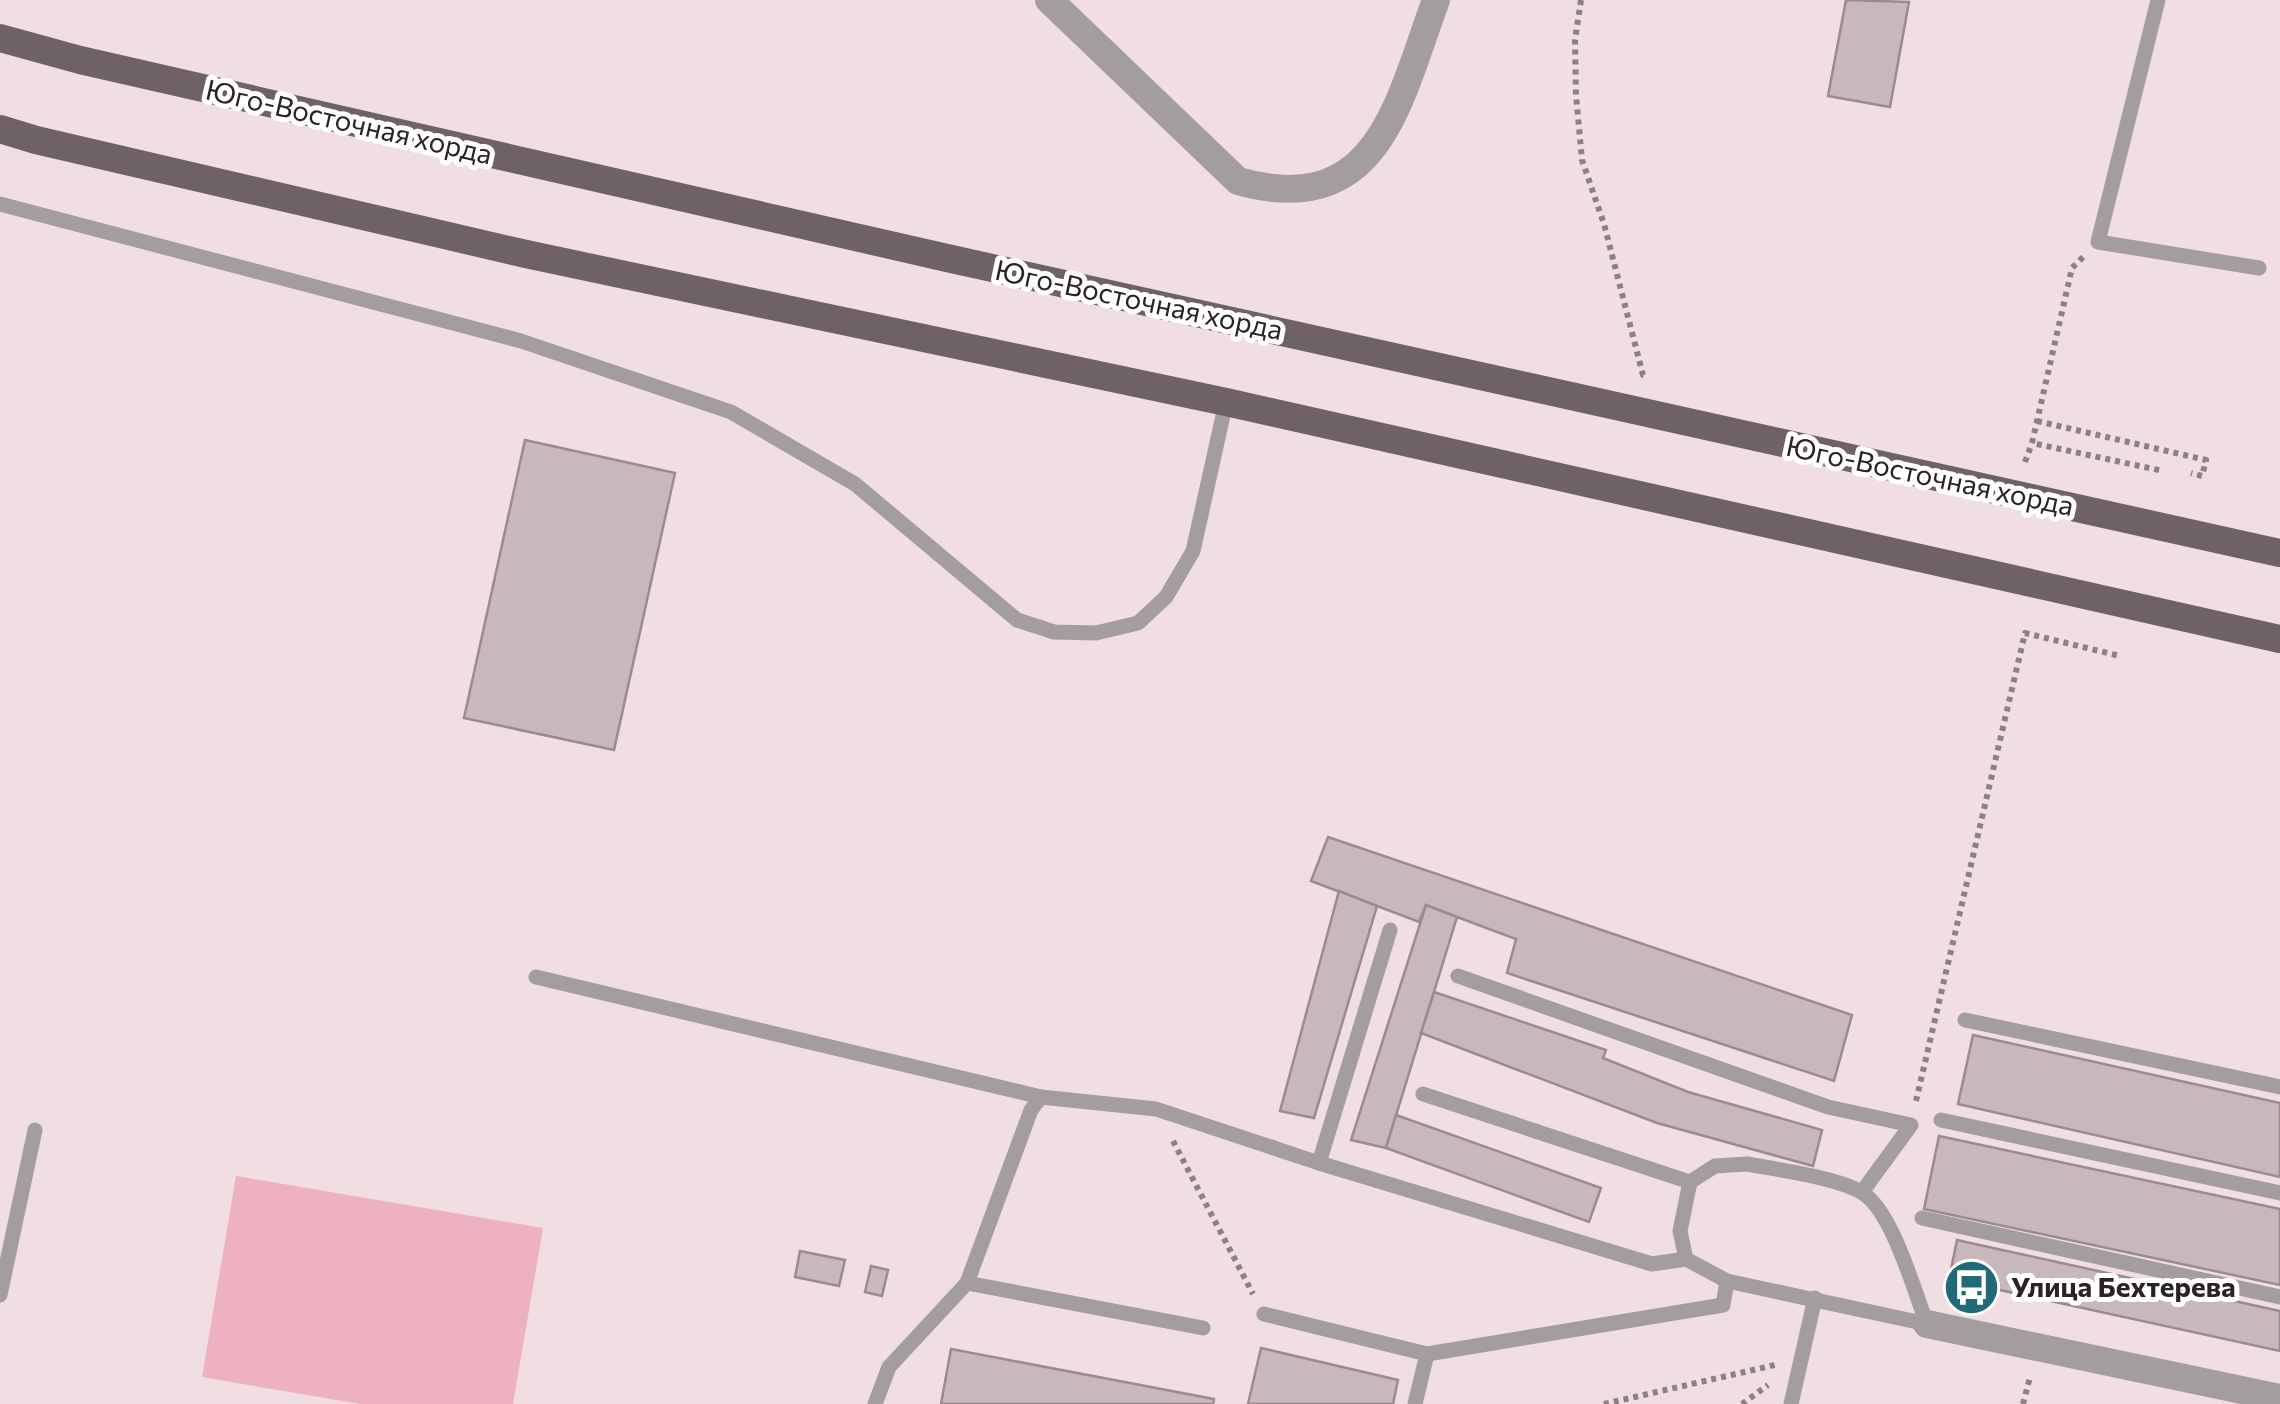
<svg xmlns="http://www.w3.org/2000/svg" width="2280" height="1404" viewBox="0 0 2280 1404" font-family="Commissioner,sans-serif">
  <rect width="100%" height="100%" fill="#f0dee2"/>
  <path fill="#edb1c0" d="M236 1176 543 1228 513 1404H360L202 1377Z"/>
  <g fill="#c8b8bb" stroke="#9b8b8e" stroke-width="2.5">
    <path d="M1846 0 1909 2 1890 107 1828 96Z"/>
    <path d="M525 440 675 473 614 750 464 718Z"/>
    <path d="M1328 837 1852 1015 1834 1081 1507 973 1516 939 1457 917 1426 905 1419 922 1311 881Z"/>
    <path d="M1339 891 1377 906 1314 1118 1280 1111Z"/>
    <path d="M1426 905 1457 917 1386 1148 1351 1140Z"/>
    <path d="M1434 992 1606 1050 1603 1058 1688 1092 1822 1130 1813 1166 1657 1123 1421 1033Z"/>
    <path d="M1973 1035 2280 1103V1177L1958 1104Z"/>
    <path d="M1396 1115 1601 1188 1589 1222 1386 1148Z"/>
    <path d="M1939 1136 2280 1209V1285L1924 1209Z"/>
    <path d="M1957 1240 2280 1311V1351L1949 1279Z"/>
    <path d="M800 1251 845 1260 839 1286 795 1277Z"/>
    <path d="M871 1266 888 1270 882 1296 865 1292Z"/>
    <path d="M1261 1348 1398 1380 1393 1404H1248Z"/>
    <path d="M951 1349 1214 1399 1213 1404H941Z"/>
  </g>
  <g fill="none" stroke-linecap="round" stroke-linejoin="round">
    <g stroke="#8c8083" stroke-width="6" stroke-dasharray="5 5" stroke-linecap="butt">
      <path d="M1581 0 1575 40 1576 95 1582 160 1604 224 1643 375 1647 376"/>
      <path d="M2083 257 2072 268 2032 443 2163 471"/>
      <path d="M2037 421 2206 460 2202 476 2191 473"/>
      <path d="M2025 462 2032 443"/>
      <path d="M1916 1101 2025 633 2120 656"/>
      <path d="M1173 1141 1253 1294"/>
      <path d="M1604 1404 1775 1365"/>
      <path d="M1742 1404 1768 1385"/>
      <path d="M2023 1404 2030 1377"/>
    </g>
    <g stroke="#a49d9e" stroke-width="15">
      <path d="M2158 0 2098 242 2259 268"/>
      <path d="M0 204 521 341 731 412 855 484 1017 620 1054 632 1096 633 1138 623 1166 597 1193 551 1226 402"/>
      <path d="M1458 976 1828 1107 1911 1125 1862 1192"/>
      <path d="M536 977 1041 1097"/>
      <path d="M1965 1020 2280 1087"/>
      <path d="M1423 1094 1690 1182"/>
      <path d="M1941 1120 2280 1193"/>
      <path d="M1319 1163 1390 930"/>
      <path d="M1747 1164C1776 1169 1837 1178 1861 1192 1892 1209 1914 1291 1927 1324L1727 1281 1686 1259 1680 1231 1690 1182 1715 1166Z"/>
      <path d="M1922 1218 2280 1297"/>
      <path d="M967 1283 1203 1328"/>
      <path d="M0 1295 35 1130"/>
      <path d="M1264 1314 1427 1354 1723 1305 1727 1281"/>
      <path d="M875 1404 889 1367 967 1283 1031 1110 1041 1097 1156 1109 1319 1163 1652 1264 1686 1259"/>
      <path d="M1415 1404 1427 1354"/>
      <path d="M1791 1404 1815 1298"/>
    </g>
    <g stroke="#a49d9e" stroke-width="28">
      <path d="M1049 0 1238 181C1378 221 1398 103 1436 0"/>
      <path d="M1927 1324 2280 1398"/>
    </g>
    <g stroke="#6f6265" stroke-width="28">
      <path d="M0 38 80 60 947 258 2280 553"/>
      <path d="M0 129 36 140 526 254 1226 402 2280 639"/>
    </g>
  </g>
  <defs>
    <symbol id="bus-disc" viewBox="-11 -11 22 22"><circle r="9.5" fill="#226a77" stroke="#fff"/><path d="M-5-6H5V4H4V6H2V4H-2V6H-4V4H-5ZM-3.5-4V0h7V-4ZM-3.5 1.2v1.5H-2V1.2ZM2 1.2v1.5H3.5V1.2Z" fill="#fff"/></symbol>
  </defs>
  <g fill-rule="evenodd">
    <use href="#bus-disc" x="1940" y="1256" width="63" height="63"/>
  </g>
  <g text-anchor="middle" stroke-width="10" stroke-linejoin="round" paint-order="stroke">
    <g font-size="28" fill="#292324" stroke="#fff">
      <text transform="translate(349 122) rotate(13)" y="10">Юго-Восточная хорда</text>
      <text transform="translate(1139 300) rotate(12)" y="10">Юго-Восточная хорда</text>
      <text transform="translate(1930 476) rotate(12)" y="10">Юго-Восточная хорда</text>
    </g>
    <g font-size="28" font-weight="bold" fill="#292324" stroke="#fff" text-anchor="start">
      <text x="2011" y="1297">Улица Бехтерева</text>
    </g>
  </g>
</svg>
